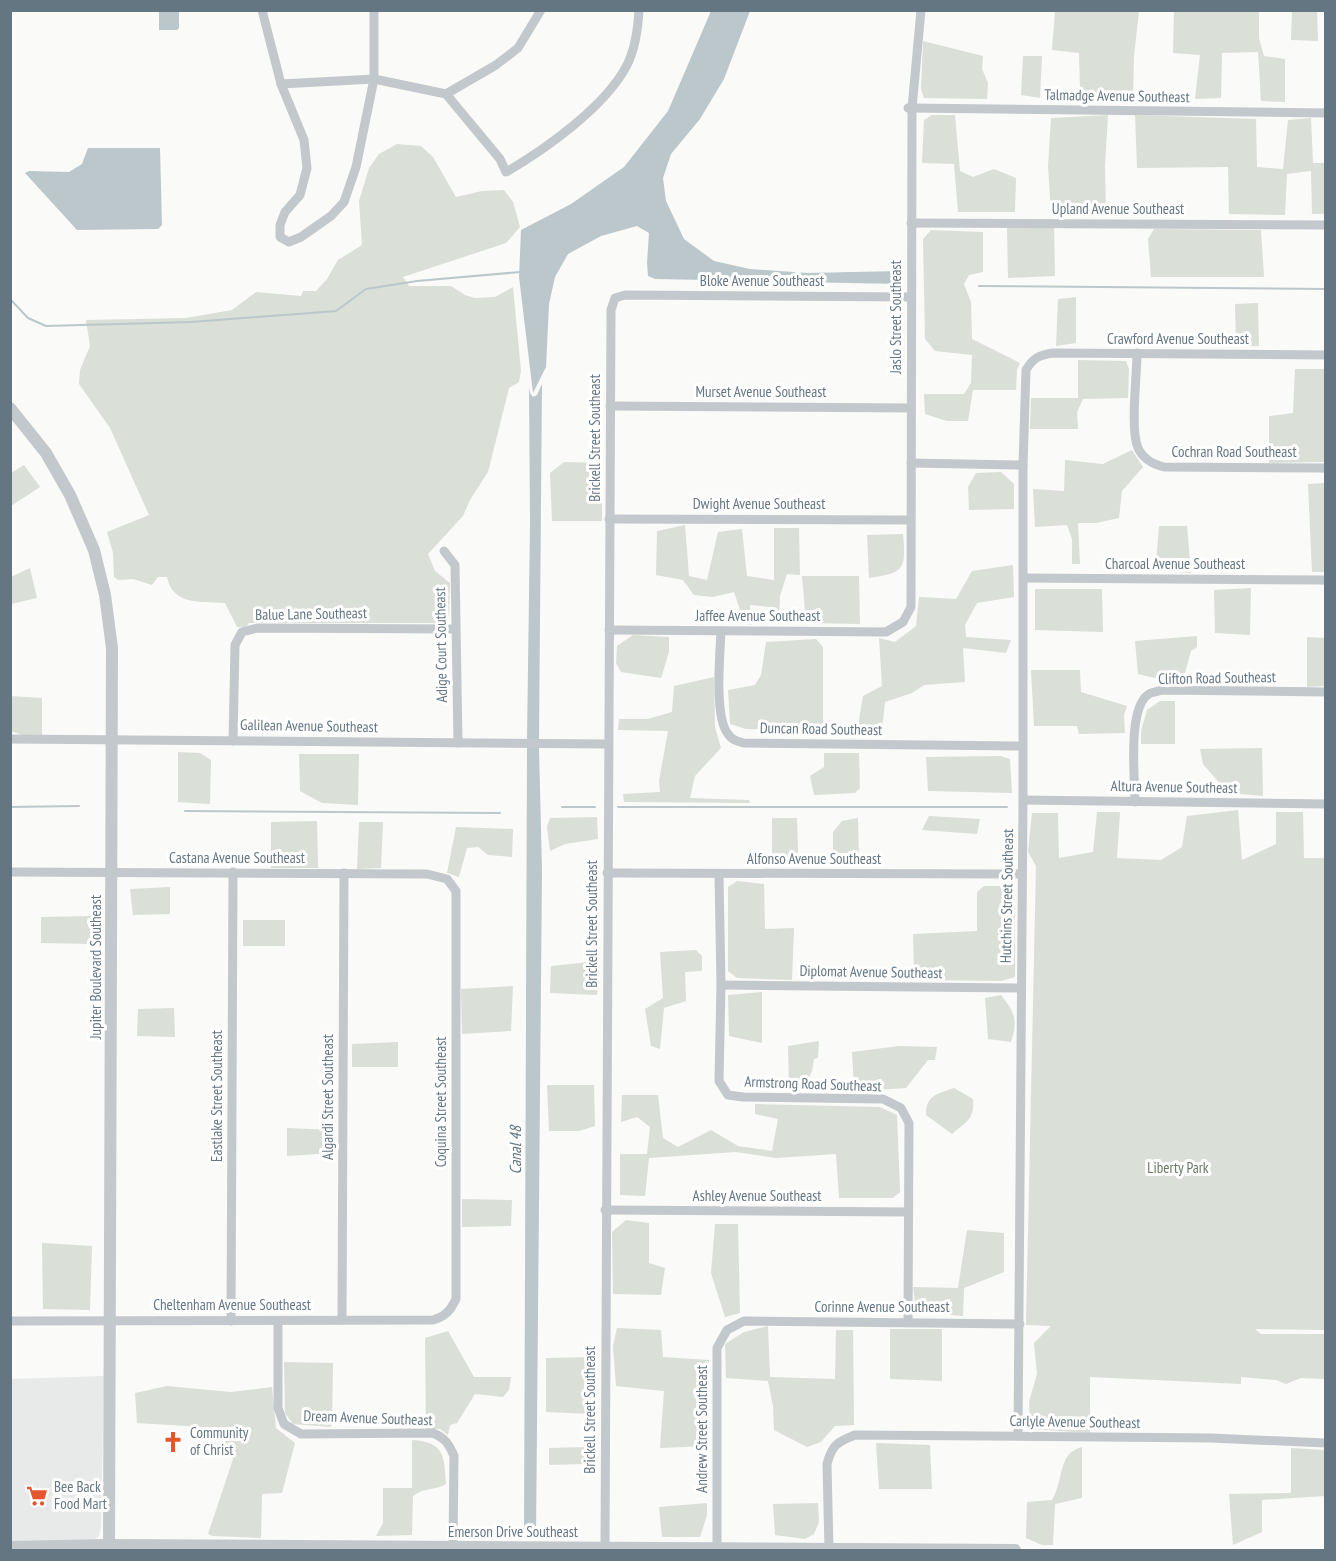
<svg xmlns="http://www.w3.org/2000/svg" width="1336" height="1561" viewBox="0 0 1336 1561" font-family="'PT Sans Narrow',sans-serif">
  <rect width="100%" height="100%" fill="#fafaf8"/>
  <path fill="#e8e9e9" d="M104 1376 101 1528 99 1536 93 1541 11 1542 10 1379Z"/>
  <g fill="#dadfd7">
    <path d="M1055 11H1139L1134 56 1133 101H1076L1080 88 1079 53 1052 50Z"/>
    <path d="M1174 11H1259V38L1264 56 1285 59V102L1261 101 1258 52 1222 53 1221 98 1195 99 1200 55 1173 53Z"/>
    <path d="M1292 11H1317L1318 41 1291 40Z"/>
    <path d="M923 41 983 56 982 69 988 83 987 99 924 98 921 89Z"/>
    <path d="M1023 56H1042L1040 98 1021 95Z"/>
    <path d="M932 115H955L960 171 973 177 994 169 1016 178 1015 212H958L954 164 922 163 924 120Z"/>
    <path d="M1108 115 1105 166 1106 214H1051L1048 166 1051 118Z"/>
    <path d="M1135 115 1256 119 1257 167 1283 169 1288 120 1311 118 1313 163H1325V214H1312L1311 171 1287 174 1285 215 1229 214 1228 167 1137 168Z"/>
    <path d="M397 144 421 146 433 157 456 197 482 191 504 190 513 202 520 227 506 243 403 277 409 286H451L465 295 475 298 495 297 513 287 521 371 519 382 509 388 488 472 470 500 463 516 428 554 435 571 450 583 449 617 441 623H249L246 627H237L225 603C201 601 173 606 167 577H158L152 585 133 579 118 580 114 577 113 553 107 532 149 515 110 428 79 384 80 370 90 346 86 320 186 318 232 310 256 292 301 296 303 291H316L327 279 338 260 362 245 359 201 369 168 379 154Z"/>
    <path d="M1054 227 1055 276 1008 278 1007 228Z"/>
    <path d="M1154 229 1261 230 1264 277H1151L1148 239Z"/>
    <path d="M931 230 983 232V272L969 275 964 284 971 302 972 339 1020 363 1017 370 1016 390H973L968 421H947L925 414 924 394H964L971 383 972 355 935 351 925 339 923 239Z"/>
    <path d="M1076 297V343L1056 346 1058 299Z"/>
    <path d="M1258 303 1259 346 1236 347 1235 304Z"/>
    <path d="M1078 360 1126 361 1129 369 1128 398 1083 399 1077 412 1078 429H1030L1031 398H1078Z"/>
    <path d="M1295 369H1325V462L1269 463V416L1293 413Z"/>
    <path d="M1132 450 1143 467 1122 491 1119 518 1096 523H1078L1080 564H1072V539L1067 525 1035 527 1033 489 1064 491 1065 460 1103 464Z"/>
    <path d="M564 462 602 463V521H552L550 473Z"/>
    <path d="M24 465 40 487 11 506V473Z"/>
    <path d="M1001 472 1014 484V509L969 510 968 487 976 473Z"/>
    <path d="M1325 483V572H1312L1308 484Z"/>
    <path d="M685 525 689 576 707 580 718 532 742 529 747 576 774 580V528H799L800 575 787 574 780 596 779 622 771 623V607L750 605 751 625 744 622 734 592 713 597 694 595 683 580 656 575 657 531Z"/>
    <path d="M1159 526H1187L1191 573 1163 571 1156 563Z"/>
    <path d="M903 534C906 569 905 573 869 578L867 535Z"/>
    <path d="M1013 565 1014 597 977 603 965 625 966 637 1011 640 1006 653 963 648 965 682 924 685 912 693 885 702 882 729 857 732 863 696 882 686 879 638 895 642 916 626 919 597 956 599 972 571Z"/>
    <path d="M30 568 37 598 11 604V577Z"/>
    <path d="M802 576H859L860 624 806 623Z"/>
    <path d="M1251 588 1250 635 1215 633 1214 590Z"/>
    <path d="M1035 589H1102L1103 632 1035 630Z"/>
    <path d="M633 635 669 637V652L661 678 621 672 616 663 617 646Z"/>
    <path d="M1197 636V647L1191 651 1185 673 1167 681 1138 674 1135 641Z"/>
    <path d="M1307 637 1325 638V686L1307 687Z"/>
    <path d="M816 639 823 647V731L746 729 730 724 728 690 755 685 761 675 766 642Z"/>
    <path d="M1031 670H1080L1081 692 1127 706 1124 715 1125 733 1079 734 1077 726H1034Z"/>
    <path d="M714 677 715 727 721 748 695 776 690 798 749 800 750 803 624 802 623 794 660 792 659 781 668 731 618 730 619 719H648L672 712 674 686Z"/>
    <path d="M10 696 42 698V735H22L11 731Z"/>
    <path d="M1160 701H1175V744H1141V731L1147 710Z"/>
    <path d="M1262 748 1263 796 1228 793 1203 764 1200 749Z"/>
    <path d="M178 752 200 753 211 760 210 804 178 802Z"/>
    <path d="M824 753H859L860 788 855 793 814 795 810 776 824 767Z"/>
    <path d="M299 754H359L358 805 322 803 300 791Z"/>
    <path d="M1000 756 1010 759 1012 793 928 791 926 757Z"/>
    <path d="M1238 810 1242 860 1276 844V812H1303L1304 858H1326L1325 1330 1255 1329 1261 1334H1325V1379L1301 1378 1286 1384 1276 1380 1241 1377V1384L1090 1377V1433L1030 1429 1029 1402 1037 1374 1034 1343 1051 1326 1026 1325 1036 866 1028 852 1032 813H1058L1059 858 1093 852 1097 812H1120L1117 858 1161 860 1182 847 1187 816Z"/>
    <path d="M929 816 980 819 977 834 922 830Z"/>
    <path d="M597 817 598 839 565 844 550 851 547 827 550 818Z"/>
    <path d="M772 818H797L798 851 795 864 772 863Z"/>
    <path d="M858 818 859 861 833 860V832L842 821Z"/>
    <path d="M317 821 318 868H271V822Z"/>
    <path d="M359 822H383L381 868 357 869Z"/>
    <path d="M456 827 513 829 512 857 488 855 478 847 467 848 459 877 447 873Z"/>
    <path d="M737 881 764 884 765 929 794 928 792 980 737 978 728 971V887Z"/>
    <path d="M984 886H1003L1015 895V977L1001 981 924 980 914 971 913 934 977 931V892Z"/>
    <path d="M170 887V914L133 915 130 889Z"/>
    <path d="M92 916 91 944 41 943V917Z"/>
    <rect x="243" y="920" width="42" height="26"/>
    <path d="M696 950 702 956V971L685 972 686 1001 664 1008 660 1049 651 1046 645 1009 663 998 660 952Z"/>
    <path d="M600 961 597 995 550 993 551 966Z"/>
    <path d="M513 986 511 1031 462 1034 461 989Z"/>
    <path d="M762 992V1043L729 1036 728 995Z"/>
    <path d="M1001 995C1015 1013 1018 1020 1011 1042L988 1039 985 998Z"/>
    <path d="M174 1008 175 1037 137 1036 138 1009Z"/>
    <path d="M819 1041 818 1058 814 1059 812 1071 806 1084 789 1090 788 1046Z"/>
    <path d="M398 1042V1067H352V1044Z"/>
    <path d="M899 1046 937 1047 935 1060H928L906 1088 876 1090 854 1085 852 1052Z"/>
    <path d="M547 1085H594L595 1126 579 1131H549Z"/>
    <path d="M954 1088 973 1099C975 1119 966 1122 952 1134L926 1115C926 1095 937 1094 954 1088Z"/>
    <path d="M622 1095H658L663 1138 678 1147 711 1130 738 1146 772 1151 778 1119 755 1114V1104L880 1107 897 1115 900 1192 893 1198H839L836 1154 776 1158 736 1152 649 1158 645 1196 620 1195V1154H647L650 1127 637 1117 621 1122Z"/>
    <path d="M287 1128 334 1130V1153L287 1156Z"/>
    <path d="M462 1199 512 1200 511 1226 462 1227Z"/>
    <path d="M626 1220 649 1223V1263L665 1268 661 1295 613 1294 612 1232Z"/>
    <path d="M715 1224H738L740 1313 725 1317 711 1273Z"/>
    <path d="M967 1230 1004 1233V1272L964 1288 963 1316 925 1313 915 1303 913 1287 958 1288Z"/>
    <path d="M42 1243 92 1246 90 1310 43 1309Z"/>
    <path d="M768 1326 770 1377 835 1379 836 1330H853L854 1425 835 1426 821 1442 807 1447 774 1430 773 1406 768 1381 726 1378 725 1344 744 1332Z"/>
    <path d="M617 1328 661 1330 663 1357 709 1360 708 1446 660 1448 664 1391 616 1386 613 1346Z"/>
    <path d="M890 1329H942V1381L890 1379Z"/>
    <path d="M448 1331 474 1377H511L509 1390 503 1397 475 1394 457 1423 450 1425 448 1435 440 1429H426L425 1338Z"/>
    <path d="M596 1357 593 1414 546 1412V1358Z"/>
    <path d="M284 1362 333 1363 332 1425 330 1427 293 1424 285 1413Z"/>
    <path d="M167 1386 231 1392 272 1387 276 1428 295 1443 282 1493 262 1494 261 1538 213 1536 208 1534 233 1459 219 1428 137 1423 135 1393Z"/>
    <path d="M412 1440C445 1442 444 1456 446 1484 434 1491 425 1487 413 1496L412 1535 376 1536 383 1523V1488H412Z"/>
    <path d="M876 1443 930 1445 932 1489H879Z"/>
    <path d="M585 1447 588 1451V1461L583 1464 549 1465V1448Z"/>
    <path d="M1082 1447V1498L1055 1504 1053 1545H1042L1026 1538 1027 1502 1052 1500C1064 1481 1057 1453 1082 1447Z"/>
    <path d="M1291 1448 1325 1450V1496L1262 1500V1532L1233 1545 1229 1494 1291 1493Z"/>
    <path d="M707 1503V1515L700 1537H662L659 1507Z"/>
    <path d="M818 1503 819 1522 814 1534 805 1539 775 1535 773 1504Z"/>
  </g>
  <g fill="#bbc7cb">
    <path d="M159 11H179V28L177 30H159Z"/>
    <path d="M711 11H750L724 79 700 119 671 154 663 178 666 201 684 239 714 261 750 269 807 273 900 271V284L655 279 648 276 647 263 649 233 637 226 601 236 568 254 555 277 549 304 546 367 533 393 519 277 521 230 571 204 624 167 668 111Z"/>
    <path d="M88 148H160L162 225 158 229 77 230 25 173 29 171 69 172 82 164Z"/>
    <path d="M542 384 539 739H527L530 523 529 386 530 393 533 397 537 395Z"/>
    <path d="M527 747 539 748 542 870 536 1536H524Z"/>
  </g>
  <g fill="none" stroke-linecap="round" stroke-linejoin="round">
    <g stroke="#bbc7cb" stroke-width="2">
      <path d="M979 286 1326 289"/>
      <path d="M10 299 28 318 46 326 191 322 336 311 366 289 417 281 520 272"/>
      <path d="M10 807 79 806"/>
      <path d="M562 807H595"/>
      <path d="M618 807H1007"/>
      <path d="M185 811 500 813"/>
    </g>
    <g stroke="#c3c8cc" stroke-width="9">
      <path d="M262 10 281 84 304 140 307 168 300 195 285 212 280 225V237L289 242 301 237 331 216 344 202 356 167 374 79V10"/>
      <path d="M281 84 374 79 446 94 500 159 506 172C546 149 606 106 627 65 635 49 638 28 639 10"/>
      <path d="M446 94 496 65 518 48 541 10"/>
      <path d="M908 108 1326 113"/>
      <path d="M911 223 1326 225"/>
      <path d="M1137 353C1137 376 1130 429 1138 448 1143 459 1152 464 1164 467L1326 468"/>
      <path d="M610 406 911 408"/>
      <path d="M911 463 1023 465"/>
      <path d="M609 519 910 520"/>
      <path d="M444 551 455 565 458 743"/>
      <path d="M1024 578 1326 580"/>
      <path d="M609 630 886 632 903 622 911 607 912 108 921 10"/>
      <path d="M721 631C720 654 714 717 728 734 732 740 737 741 744 743L1022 746"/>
      <path d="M10 739 607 744"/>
      <path d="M233 741 235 645 242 632 257 628 455 629"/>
      <path d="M1023 800 1326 804"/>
      <path d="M1135 802C1135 779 1127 707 1149 694 1152 692 1159 691 1162 690L1326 692"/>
      <path d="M10 872 427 874 447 879 456 891V1299C450 1311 446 1316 433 1320L10 1321"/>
      <path d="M607 873 1021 874"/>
      <path d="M719 875 721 985 719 1081 728 1095 743 1097 883 1099 901 1108 909 1123 908 1322"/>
      <path d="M721 985 1021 988"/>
      <path d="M605 1210 908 1212"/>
      <path d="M342 1320 344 873"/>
      <path d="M231 1321 233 872"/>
      <path d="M278 1321V1408L284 1424 301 1434 433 1433C445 1438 449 1444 454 1456L453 1548"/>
      <path d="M1018 1435 1023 800V465L1026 370C1033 358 1039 355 1053 353L1326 355"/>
      <path d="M717 1549V1348L727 1330 744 1321 1020 1324"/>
      <path d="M605 1550 611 310 615 298 625 295 910 297"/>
      <path d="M829 1550 827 1464C832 1445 837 1442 855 1435L1211 1438 1326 1443"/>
    </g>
    <g stroke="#c3c8cc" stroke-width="12">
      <path d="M10 408 46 453 70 495 94 550 105 595 112 648 109 1550"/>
      <path d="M10 1547 109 1545 1015 1550"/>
    </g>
  </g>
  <defs>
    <symbol id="church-bare" viewBox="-9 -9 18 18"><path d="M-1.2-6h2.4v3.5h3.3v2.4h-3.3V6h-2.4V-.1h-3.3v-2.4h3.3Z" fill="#e4572e" stroke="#fff" stroke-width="2.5" paint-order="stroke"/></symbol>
    <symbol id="supermarket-bare" viewBox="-9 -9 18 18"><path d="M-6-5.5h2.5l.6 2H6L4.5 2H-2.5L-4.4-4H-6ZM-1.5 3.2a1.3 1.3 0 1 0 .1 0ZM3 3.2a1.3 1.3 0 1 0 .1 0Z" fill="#e4572e" stroke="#fff" stroke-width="2.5" paint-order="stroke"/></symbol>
  </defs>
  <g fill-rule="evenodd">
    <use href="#church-bare" x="158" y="1427" width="30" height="30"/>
    <use href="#supermarket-bare" x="22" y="1481" width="30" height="30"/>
  </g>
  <g text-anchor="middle" stroke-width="6" stroke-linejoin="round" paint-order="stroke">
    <g font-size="15" fill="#657683" stroke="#fff">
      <text transform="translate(1117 96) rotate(1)" y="5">Talmadge Avenue Southeast</text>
      <text x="1118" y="214">Upland Avenue Southeast</text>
      <text x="762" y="286">Bloke Avenue Southeast</text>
      <text transform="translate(896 317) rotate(-90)" y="5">Jaslo Street Southeast</text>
      <text x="1178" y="344">Crawford Avenue Southeast</text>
      <text x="761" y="397">Murset Avenue Southeast</text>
      <text transform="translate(595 438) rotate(-90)" y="5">Brickell Street Southeast</text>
      <text x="1234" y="457">Cochran Road Southeast</text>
      <text x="759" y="509">Dwight Avenue Southeast</text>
      <text x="1175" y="569">Charcoal Avenue Southeast</text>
      <text transform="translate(311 614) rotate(-1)" y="5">Balue Lane Southeast</text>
      <text x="758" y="621">Jaffee Avenue Southeast</text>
      <text transform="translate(441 645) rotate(-91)" y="5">Adige Court Southeast</text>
      <text transform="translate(1217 678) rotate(-1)" y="5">Clifton Road Southeast</text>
      <text transform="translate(309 726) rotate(1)" y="5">Galilean Avenue Southeast</text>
      <text transform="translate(821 729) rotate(1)" y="5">Duncan Road Southeast</text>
      <text transform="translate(1174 787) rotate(1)" y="5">Altura Avenue Southeast</text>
      <text x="237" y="863">Castana Avenue Southeast</text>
      <text x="814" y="864">Alfonso Avenue Southeast</text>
      <text transform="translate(1007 896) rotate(-89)" y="5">Hutchins Street Southeast</text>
      <text transform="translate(592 924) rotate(-90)" y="5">Brickell Street Southeast</text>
      <text transform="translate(96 967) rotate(-90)" y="5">Jupiter Boulevard Southeast</text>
      <text transform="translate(871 972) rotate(1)" y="5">Diplomat Avenue Southeast</text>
      <text transform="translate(813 1084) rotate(2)" y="5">Armstrong Road Southeast</text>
      <text transform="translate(217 1096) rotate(-90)" y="5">Eastlake Street Southeast</text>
      <text transform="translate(328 1097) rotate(-90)" y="5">Algardi Street Southeast</text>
      <text transform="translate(441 1102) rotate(-90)" y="5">Coquina Street Southeast</text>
      <text x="757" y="1201">Ashley Avenue Southeast</text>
      <text x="232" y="1310">Cheltenham Avenue Southeast</text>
      <text x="882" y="1312">Corinne Avenue Southeast</text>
      <text transform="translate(590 1410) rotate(-90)" y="5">Brickell Street Southeast</text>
      <text transform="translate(368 1418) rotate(2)" y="5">Dream Avenue Southeast</text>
      <text transform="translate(1075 1422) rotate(1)" y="5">Carlyle Avenue Southeast</text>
      <text transform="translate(702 1429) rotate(-90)" y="5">Andrew Street Southeast</text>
      <text x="513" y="1537">Emerson Drive Southeast</text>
    </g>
    <g font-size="15" fill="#687a64" stroke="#fff">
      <text x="1178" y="1173">Liberty Park</text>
    </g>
    <g font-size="15" fill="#657683" stroke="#fff" text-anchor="start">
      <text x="190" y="1438">Community<tspan x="190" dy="17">of Christ</tspan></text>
      <text x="54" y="1492">Bee Back<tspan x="54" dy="17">Food Mart</tspan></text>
    </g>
    <g font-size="16" font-style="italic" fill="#60757c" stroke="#fff">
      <text transform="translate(515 1150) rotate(-90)" y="6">Canal 48</text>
    </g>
  </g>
  <rect width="1336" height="1561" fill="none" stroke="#657683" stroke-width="24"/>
</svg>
